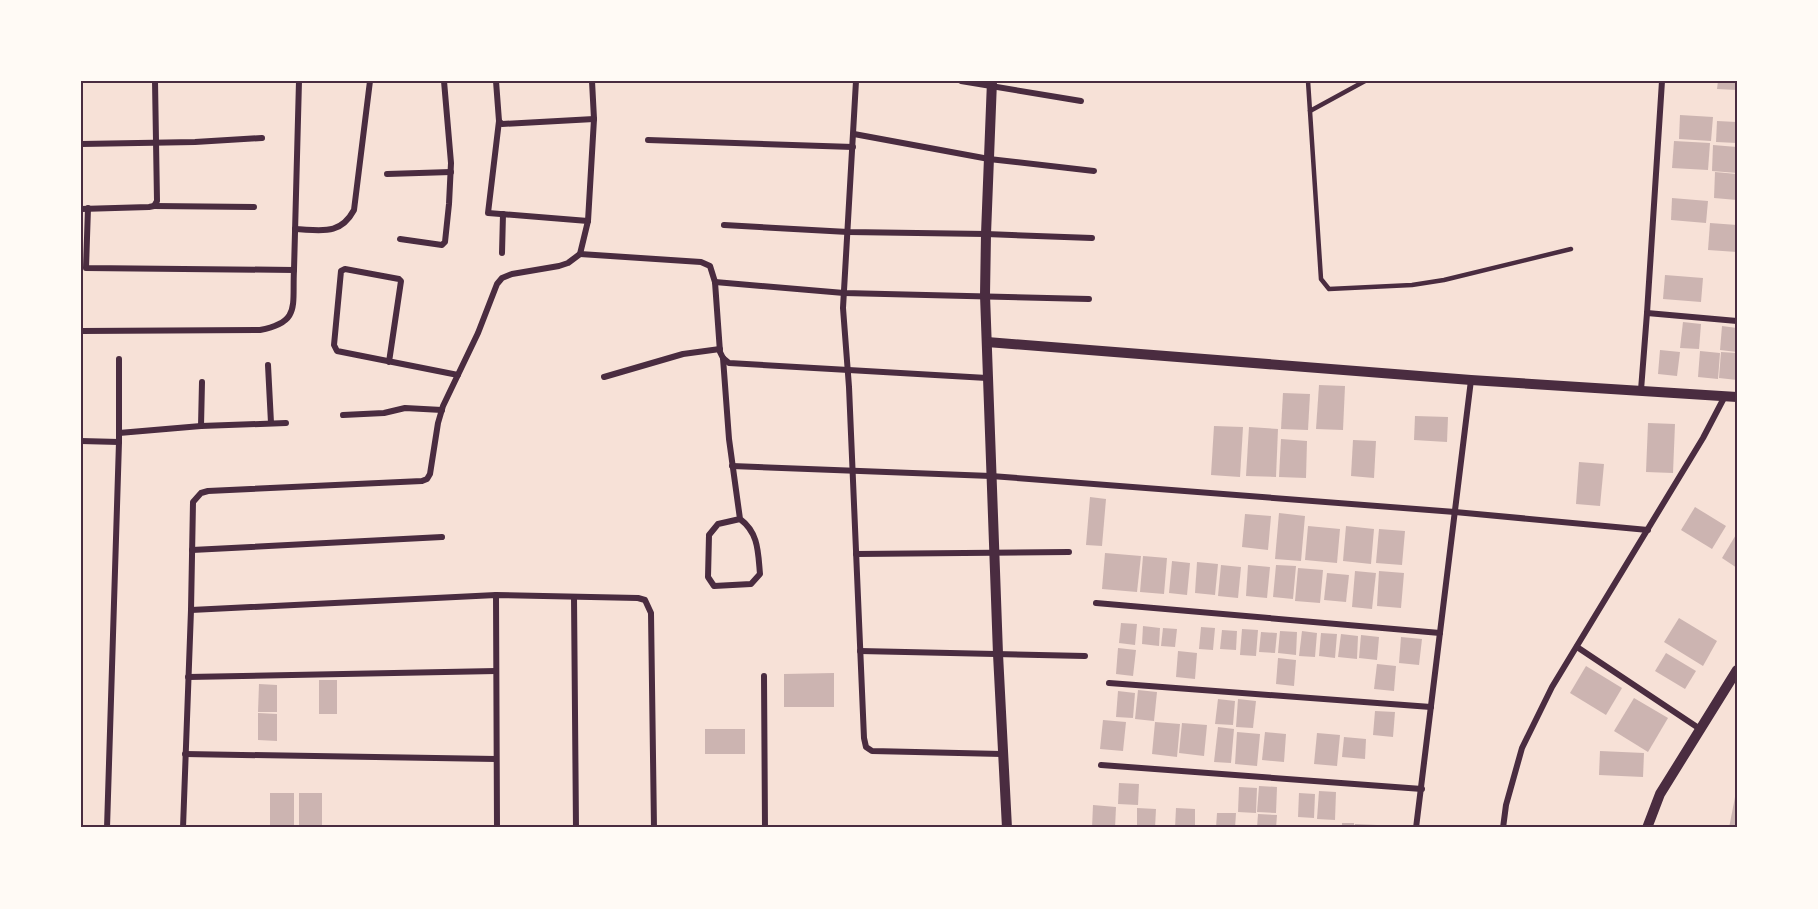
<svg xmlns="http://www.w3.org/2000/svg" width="1818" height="909" viewBox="0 0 1818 909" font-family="'Crimson Pro',serif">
  <rect width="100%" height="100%" fill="#f7e1d7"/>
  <g fill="#ccb4b1">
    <path d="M1718 81H1737V90L1717 89Z"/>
    <path d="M1680 115 1713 117 1711 141 1679 139Z"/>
    <path d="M1717 121 1737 122V143L1716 142Z"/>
    <path d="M1674 141 1710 143 1708 170 1672 168Z"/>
    <path d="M1713 145 1737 147V173L1712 171Z"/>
    <path d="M1715 172 1737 174V200L1714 198Z"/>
    <path d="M1672 198 1708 201 1706 223 1671 220Z"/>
    <path d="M1710 223 1737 225V252L1708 250Z"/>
    <path d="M1665 275 1703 278 1701 302 1663 299Z"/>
    <path d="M1683 322 1701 324 1699 349 1680 348Z"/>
    <path d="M1722 326 1737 328V352L1720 350Z"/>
    <path d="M1660 350 1680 352 1677 376 1658 374Z"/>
    <path d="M1700 351 1720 353 1718 379 1698 377Z"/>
    <path d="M1721 352 1737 353V380L1719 378Z"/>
    <path d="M1319 385 1345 386 1343 430 1316 429Z"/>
    <path d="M1283 393 1310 394 1308 430 1281 429Z"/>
    <path d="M1415 416 1448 417 1447 442 1414 440Z"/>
    <path d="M1648 423 1675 424 1673 473 1646 472Z"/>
    <path d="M1214 426 1243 427 1240 477 1211 475Z"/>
    <path d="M1249 427 1278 429 1276 477 1246 476Z"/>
    <path d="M1281 439 1307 441 1306 478 1279 477Z"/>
    <path d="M1353 440 1376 441 1374 478 1351 476Z"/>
    <path d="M1579 462 1604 464 1600 506 1576 504Z"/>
    <path d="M1090 497 1106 499 1102 546 1086 545Z"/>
    <path d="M1695 507 1726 526 1712 549 1681 530Z"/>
    <path d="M1279 513 1305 516 1301 561 1275 559Z"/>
    <path d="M1245 514 1271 516 1268 550 1242 547Z"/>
    <path d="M1308 526 1340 529 1337 563 1305 560Z"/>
    <path d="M1346 526 1374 529 1371 564 1343 561Z"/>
    <path d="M1379 529 1405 531 1402 565 1376 563Z"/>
    <path d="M1737 533V568L1722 558Z"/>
    <path d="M1105 553 1141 556 1137 592 1102 589Z"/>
    <path d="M1143 556 1167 558 1164 594 1140 592Z"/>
    <path d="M1172 561 1190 563 1187 595 1169 593Z"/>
    <path d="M1197 562 1218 564 1215 595 1195 593Z"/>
    <path d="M1221 565 1241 567 1238 598 1218 596Z"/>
    <path d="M1248 565 1270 567 1267 598 1246 596Z"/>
    <path d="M1276 565 1296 566 1293 599 1273 597Z"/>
    <path d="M1298 568 1323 570 1320 603 1295 601Z"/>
    <path d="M1355 571 1376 573 1372 609 1352 607Z"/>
    <path d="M1379 571 1404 573 1401 608 1377 606Z"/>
    <path d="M1327 573 1349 575 1346 602 1324 600Z"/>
    <path d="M1679 618 1717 641 1703 666 1664 642Z"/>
    <path d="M1121 623 1137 624 1135 645 1119 643Z"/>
    <path d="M1143 626 1160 628 1159 646 1142 644Z"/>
    <path d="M1201 627 1215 628 1213 650 1199 649Z"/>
    <path d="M1163 628 1177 629 1175 647 1161 646Z"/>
    <path d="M1242 629 1258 630 1256 656 1240 655Z"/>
    <path d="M1222 630 1237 631 1236 650 1220 649Z"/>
    <path d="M1280 631 1297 632 1296 655 1278 653Z"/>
    <path d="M1302 631 1317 633 1315 657 1299 656Z"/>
    <path d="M1261 632 1277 633 1275 653 1259 652Z"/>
    <path d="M1321 633 1337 634 1335 658 1319 656Z"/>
    <path d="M1341 634 1358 636 1357 659 1338 657Z"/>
    <path d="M1361 635 1379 637 1377 660 1359 658Z"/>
    <path d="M1401 637 1422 639 1419 665 1399 663Z"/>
    <path d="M1118 648 1136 650 1133 676 1116 674Z"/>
    <path d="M1178 651 1197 653 1195 679 1176 677Z"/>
    <path d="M1666 653 1696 671 1685 689 1655 671Z"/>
    <path d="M1278 658 1296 660 1294 686 1276 684Z"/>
    <path d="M1377 664 1396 666 1394 691 1374 689Z"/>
    <path d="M1586 666 1622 688 1606 715 1570 693Z"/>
    <path d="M834 673V707H784V674Z"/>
    <rect x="319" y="680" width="18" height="34"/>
    <path d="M259 684 277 685V712H258Z"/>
    <path d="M1138 690 1157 692 1154 721 1135 719Z"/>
    <path d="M1118 691 1135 693 1133 718 1116 717Z"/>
    <path d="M1634 698 1668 718 1648 752 1614 731Z"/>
    <path d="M1218 699 1235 701 1233 725 1215 724Z"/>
    <path d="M1238 699 1256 701 1253 728 1236 727Z"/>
    <path d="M1375 711 1395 712 1393 737 1373 735Z"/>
    <path d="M258 713 277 714V741L258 740Z"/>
    <path d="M1103 720 1126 722 1123 751 1100 749Z"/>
    <path d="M1155 722 1180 724 1177 757 1152 754Z"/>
    <path d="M1182 723 1207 725 1204 756 1179 753Z"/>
    <path d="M1218 727 1234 729 1231 763 1214 762Z"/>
    <rect x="705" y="729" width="40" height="25"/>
    <path d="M1237 732 1260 734 1257 766 1235 764Z"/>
    <path d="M1265 732 1286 734 1284 762 1262 760Z"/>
    <path d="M1317 733 1340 735 1337 766 1314 764Z"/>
    <path d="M1344 737 1366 739 1365 759 1342 757Z"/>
    <path d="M1600 751 1644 753 1643 777 1599 775Z"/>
    <path d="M1119 783 1139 784 1138 805 1118 804Z"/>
    <path d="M1259 786 1277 787 1276 813 1257 812Z"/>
    <path d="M1239 787 1257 788 1256 813 1238 812Z"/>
    <path d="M1319 791 1336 792 1335 820 1317 819Z"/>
    <path d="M1736 792 1737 828H1729Z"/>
    <rect x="270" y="793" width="24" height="35"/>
    <rect x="299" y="793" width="23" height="35"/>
    <path d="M1299 793 1315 794 1314 818 1298 817Z"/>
    <path d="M1093 805 1116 807 1115 828H1092Z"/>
    <path d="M1137 808 1156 809 1155 828H1137Z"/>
    <path d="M1176 808 1195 809V828H1175Z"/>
    <path d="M1217 813H1236L1235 828H1216Z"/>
    <path d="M1258 814 1277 815 1276 828H1257Z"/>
    <rect x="1342" y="823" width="12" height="5"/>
    <path d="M1355 824 1377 825 1376 828H1355Z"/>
  </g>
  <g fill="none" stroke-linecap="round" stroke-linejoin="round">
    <g stroke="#4a2c40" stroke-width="4.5">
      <path d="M1308 81 1321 279 1329 289 1412 285 1444 280 1571 249"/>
      <path d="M1310 111 1365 81"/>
    </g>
    <g stroke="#4a2c40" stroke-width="6">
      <path d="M496 81 499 121 502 124 594 119"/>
      <path d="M856 81 843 308 849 387 864 738 866 747 872 751 1002 754"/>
      <path d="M961 81 1081 101"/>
      <path d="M499 121 488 213 588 221"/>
      <path d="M854 134 989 159 1094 171"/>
      <path d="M648 140 853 147"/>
      <path d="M81 144 195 142 262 138"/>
      <path d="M387 174 451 172"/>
      <path d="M154 206 254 207"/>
      <path d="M88 208 86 268 294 270 299 81"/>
      <path d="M81 209 149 207 154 206 157 201 155 81"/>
      <path d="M724 225 848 232 986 234 1092 238"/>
      <path d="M295 229C321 230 340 236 354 210L370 81"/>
      <path d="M400 239 442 245 445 242 449 204 451 163 444 81"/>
      <path d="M502 253 503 214"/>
      <path d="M580 254 701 262 710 266 715 282 720 352 723 358 729 363 987 378"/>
      <path d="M715 282 844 293 1089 299"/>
      <path d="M1647 313 1737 321"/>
      <path d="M81 331 260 330C301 322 292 306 294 270"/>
      <path d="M723 358 729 439 740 519C759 533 758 553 760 574L751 584 714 586 708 577 709 535 718 524 740 519"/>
      <path d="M389 362 401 281 399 279 345 269 341 271 334 345 337 351 458 375"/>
      <path d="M268 365 271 423"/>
      <path d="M604 377 683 354 720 349"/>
      <path d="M1641 390 1647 313 1662 81"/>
      <path d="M343 415 384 413 405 408 442 410"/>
      <path d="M201 426 202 382"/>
      <path d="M119 433 201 426 286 423"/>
      <path d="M81 441 119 442"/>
      <path d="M732 466 991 476 1455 512 1648 530"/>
      <path d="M192 550 442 537"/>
      <path d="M856 554 1069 552"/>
      <path d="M496 595 497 828"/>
      <path d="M574 597 576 828"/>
      <path d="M1096 603 1440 633"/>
      <path d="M191 610 496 595 638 598 645 600 651 613 654 828"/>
      <path d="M1577 647 1700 729"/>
      <path d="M860 651 1085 656"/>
      <path d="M764 676 765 828"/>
      <path d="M188 677 496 671"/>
      <path d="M1109 683 1431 707"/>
      <path d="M185 754 496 759"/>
      <path d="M1101 765 1422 789"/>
      <path d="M107 828 119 442V359"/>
      <path d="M183 828 191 610 193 502 201 493 208 491 422 481 427 479 430 474 438 423 443 406 478 333 497 284 502 278 512 274 559 266 568 263 580 254 588 221 594 119 592 81"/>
      <path d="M1416 828 1471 380"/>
      <path d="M1503 828 1506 805 1522 748 1552 687 1703 438 1725 396"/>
    </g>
    <g stroke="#4a2c40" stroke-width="10">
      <path d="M992 81 986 234 985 295 998 654 1007 828"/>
      <path d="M987 342 1471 380 1737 397"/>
      <path d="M1647 828 1660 794 1737 670"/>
    </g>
  </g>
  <rect width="1818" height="909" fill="none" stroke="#fffaf5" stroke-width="165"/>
  <rect x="82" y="82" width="1654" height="744" fill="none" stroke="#4a2c40" stroke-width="2"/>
</svg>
